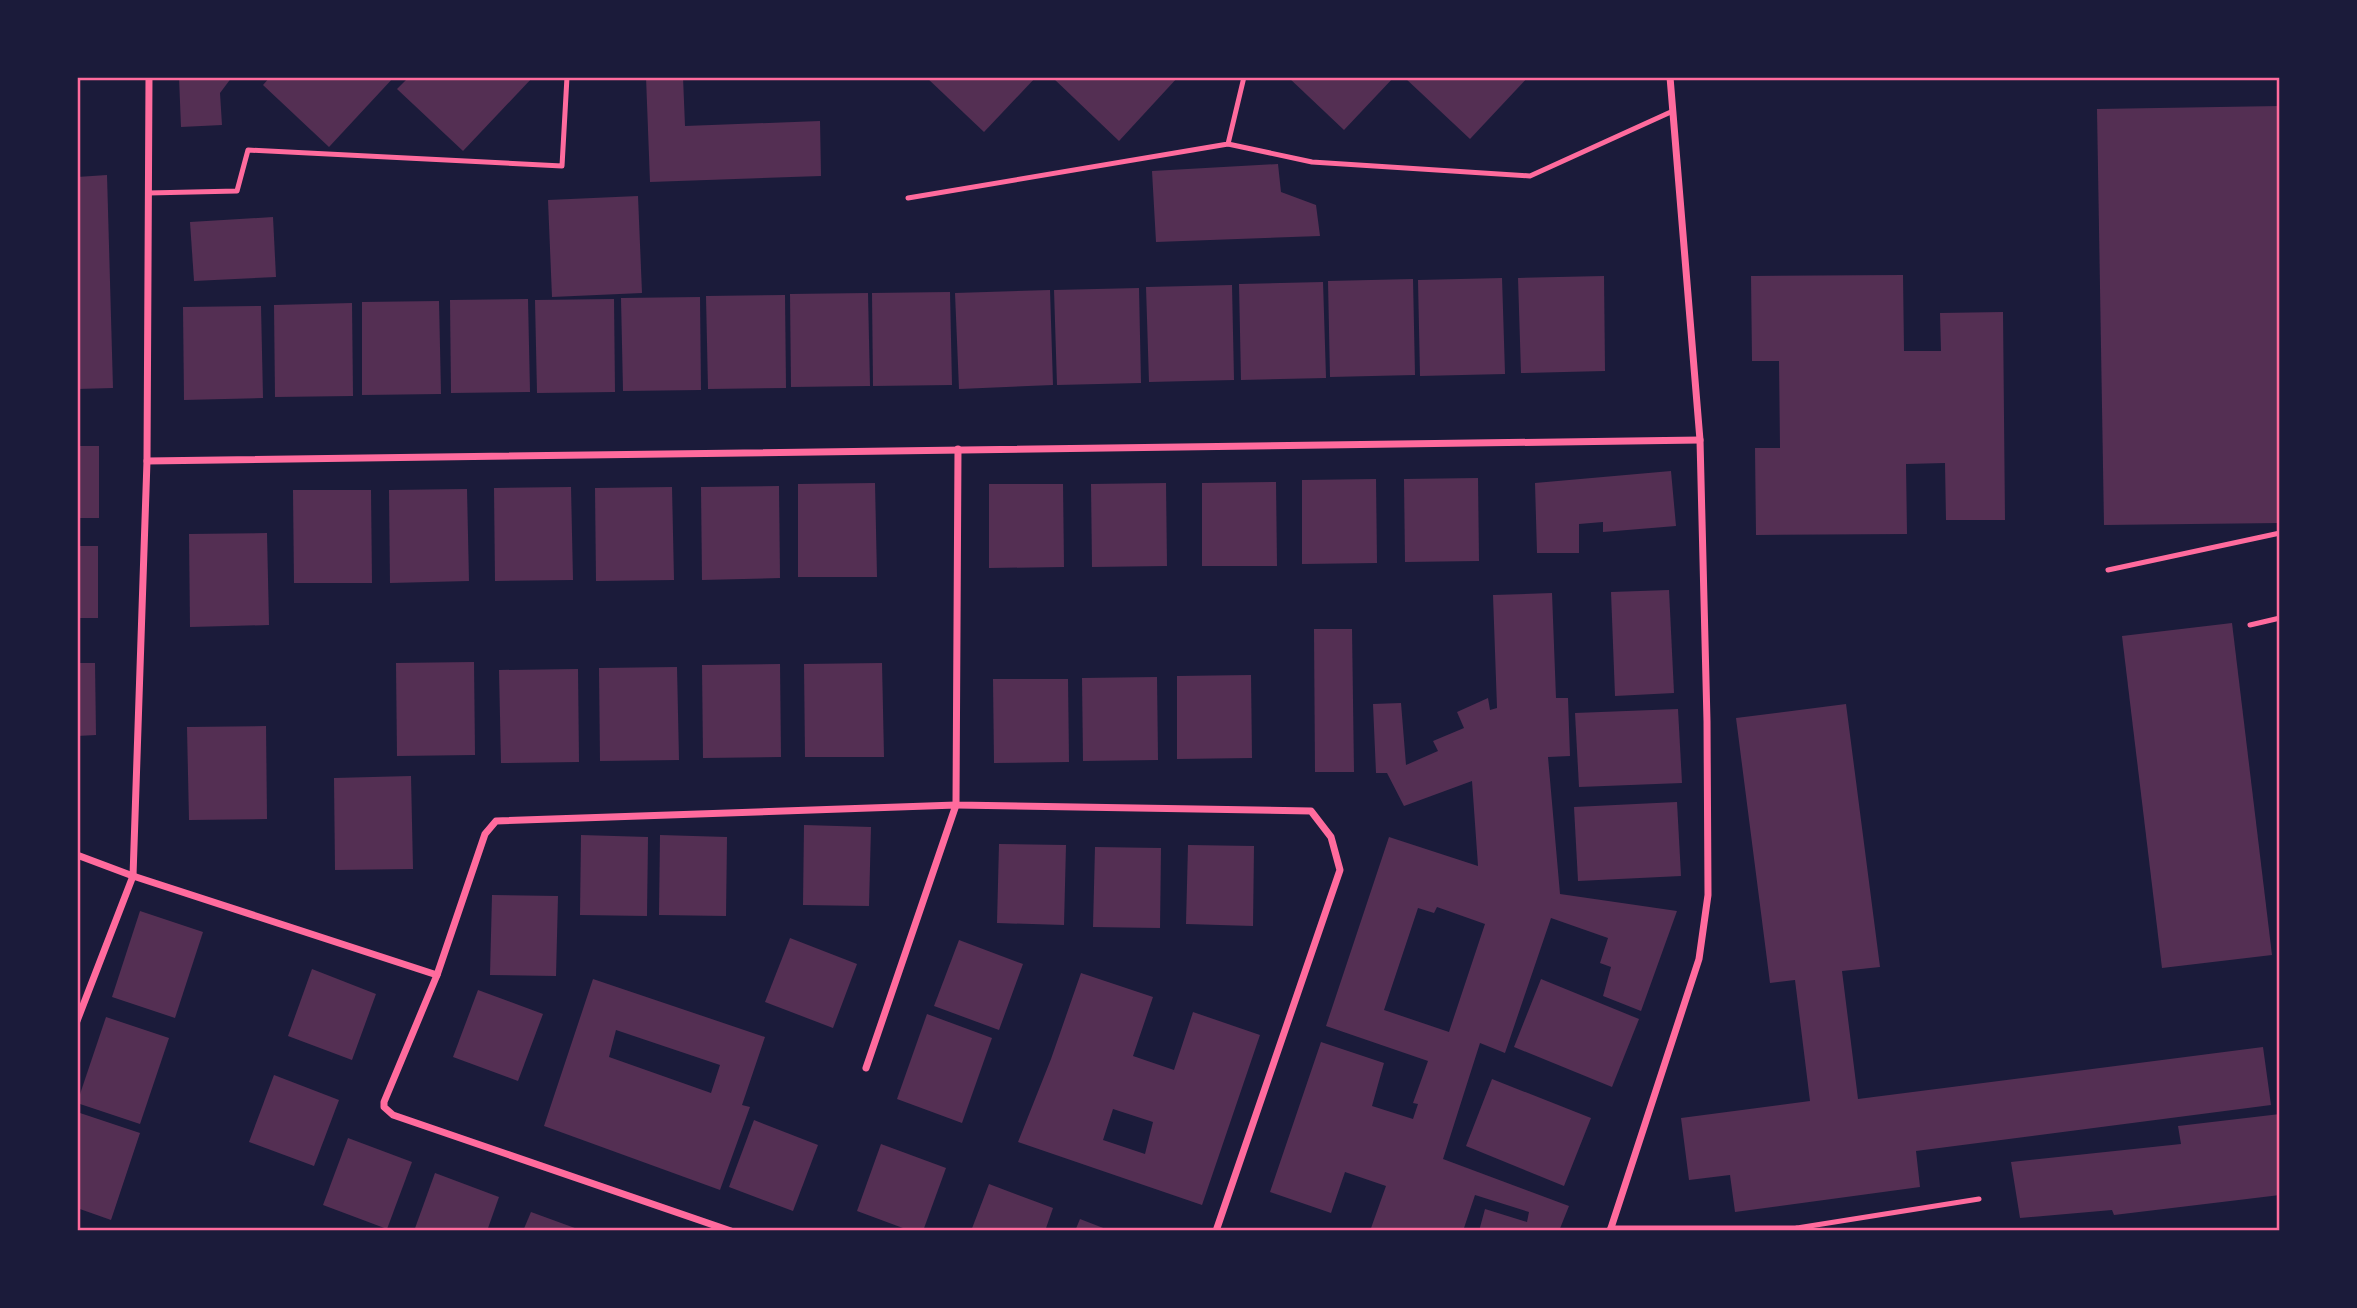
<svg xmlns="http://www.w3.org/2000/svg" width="2357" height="1308" viewBox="0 0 2357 1308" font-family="Commissioner,sans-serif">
  <rect width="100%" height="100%" fill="#1b1b3a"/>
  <g fill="#542f53" fill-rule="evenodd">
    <path d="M179 77H232L220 93 222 125 181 127Z"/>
    <path d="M270 77H394L329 147 263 85Z"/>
    <path d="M409 77H533L463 151 397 89Z"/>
    <path d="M646 77H683L685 126 820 121 821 176 650 182Z"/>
    <path d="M926 77H1036L984 132Z"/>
    <path d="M1052 77H1178L1119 141Z"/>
    <path d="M1288 77H1394L1344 130Z"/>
    <path d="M1404 77H1528L1470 139Z"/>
    <path d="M2280 106V523L2104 525 2097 109Z"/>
    <path d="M1278 164 1281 192 1316 205 1320 236 1156 242 1152 171Z"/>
    <path d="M107 175 113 388 77 389V177Z"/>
    <path d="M638 196 642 293 552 297 548 200Z"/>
    <path d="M273 217 276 277 194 281 190 222Z"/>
    <path d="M1903 275 1904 351H1941L1940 313 2003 312 2005 520H1946L1945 463 1906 464 1907 534 1756 535 1755 448H1780L1779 361H1752L1751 276Z"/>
    <path d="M1604 276 1605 371 1521 373 1518 278Z"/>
    <path d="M1502 278 1505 374 1420 376 1418 280Z"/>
    <path d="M1413 279 1415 375 1330 377 1328 281Z"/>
    <path d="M1323 282 1326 378 1241 380 1239 284Z"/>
    <path d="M1232 285 1234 380 1149 382 1146 287Z"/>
    <path d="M1139 288 1141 383 1057 385 1054 290Z"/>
    <path d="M1050 290 1053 385 959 389 955 293Z"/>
    <path d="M950 292 952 385 873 386 872 293Z"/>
    <path d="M868 293 870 386 791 387 790 294Z"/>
    <path d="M785 295 786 388 708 389 706 296Z"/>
    <path d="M700 297 701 390 623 391 621 298Z"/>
    <path d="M528 299 530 392 451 393 450 300Z"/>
    <path d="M614 299 615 392 537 393 535 300Z"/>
    <path d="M439 301 441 394 362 395V302Z"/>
    <path d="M352 303 353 396 275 397 274 305Z"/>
    <path d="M261 306 263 398 184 400 183 307Z"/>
    <rect x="77" y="446" width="22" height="72"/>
    <path d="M1671 471 1676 526 1603 532V522L1579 524V553H1537L1535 483Z"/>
    <path d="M1478 478 1479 561 1405 562 1404 479Z"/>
    <path d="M1376 479 1377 563 1302 564V480Z"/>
    <path d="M1276 482 1277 566H1202V483Z"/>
    <path d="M875 483 877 577H798V484Z"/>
    <path d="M1166 483 1167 566 1092 567 1091 484Z"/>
    <path d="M989 484H1063L1064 567 989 568Z"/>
    <path d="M779 486 780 578 702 580 701 487Z"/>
    <path d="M571 487 573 580 495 581 494 488Z"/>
    <path d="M672 487 674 580 596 581 595 488Z"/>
    <path d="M467 489 469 581 390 583 389 490Z"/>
    <path d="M293 490H371L372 583H294Z"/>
    <path d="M267 533 269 625 190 627 189 534Z"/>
    <rect x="77" y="546" width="21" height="72"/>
    <path d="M1669 590 1674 693 1615 696 1611 592Z"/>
    <path d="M1552 593 1556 698H1568L1570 756 1548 757 1560 894 1677 911 1641 1011 1603 996 1611 967 1600 963 1608 938 1551 918 1505 1053 1480 1043 1443 1159 1569 1206 1559 1231H1479L1485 1209 1527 1222 1529 1212 1475 1195 1463 1231H1370L1386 1186 1345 1172 1331 1213 1270 1192 1321 1042 1384 1063 1372 1106 1413 1119 1418 1104 1413 1103 1428 1061 1326 1026 1389 837 1478 866 1472 781 1404 806 1387 773H1376L1373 704 1401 703 1406 765 1438 751 1433 741 1464 728 1457 712 1488 698 1490 710 1497 708 1493 595ZM1437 907 1485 924 1449 1032 1384 1010 1418 908 1434 913Z"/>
    <path d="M2232 623 2272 955 2162 968 2122 636Z"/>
    <path d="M1314 629H1352L1354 772H1315Z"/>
    <path d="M474 662 475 755 397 756 396 663Z"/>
    <path d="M77 663H95L96 735 77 736Z"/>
    <path d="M882 663 884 757H805L804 664Z"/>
    <path d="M780 664 781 757 703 758 702 665Z"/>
    <path d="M677 667 679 760 600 761 599 668Z"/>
    <path d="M578 669 579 762 501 763 499 670Z"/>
    <path d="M1251 675 1252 758 1177 759V676Z"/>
    <path d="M1157 677 1158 760 1083 761 1082 678Z"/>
    <path d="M993 679H1068L1069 762 994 763Z"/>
    <path d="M1846 704 1880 967 1842 971 1858 1099 2263 1047 2271 1105 1916 1151 1920 1187 1735 1212 1730 1175 1689 1180 1681 1118 1810 1101 1795 980 1770 983 1736 718Z"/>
    <path d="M1678 709 1682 783 1579 787 1575 713Z"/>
    <path d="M266 726 267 819 189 820 187 727Z"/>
    <path d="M411 776 413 869 335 870 334 778Z"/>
    <path d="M1677 802 1681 876 1578 881 1574 807Z"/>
    <path d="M804 825 871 827 869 906 803 905Z"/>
    <path d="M581 835 648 837 647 916 580 915Z"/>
    <path d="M660 835 727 837 726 916 659 915Z"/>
    <path d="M999 844 1066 845 1064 925 997 923Z"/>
    <path d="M1188 845 1254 846 1253 926 1186 924Z"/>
    <path d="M1095 847 1161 848 1160 928 1093 927Z"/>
    <path d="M492 895 558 896 556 976 490 975Z"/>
    <path d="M140 911 203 932 175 1018 112 997Z"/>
    <path d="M790 938 857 964 833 1028 765 1002Z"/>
    <path d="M959 940 1023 964 999 1030 934 1006Z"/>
    <path d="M312 969 376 994 352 1060 288 1036Z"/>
    <path d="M1081 973 1153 997 1133 1056 1174 1070 1193 1012 1260 1035 1202 1205 1018 1142 1051 1059ZM1113 1109 1153 1122 1145 1154 1103 1140Z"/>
    <path d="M593 979 765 1037 742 1105 750 1107 720 1190 544 1126ZM616 1030 720 1065 711 1093 609 1057Z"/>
    <path d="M1541 979 1639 1019 1612 1087 1514 1047Z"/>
    <path d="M478 990 543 1014 518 1081 453 1057Z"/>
    <path d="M927 1014 992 1038 962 1123 897 1099Z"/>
    <path d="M106 1017 169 1038 140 1124 77 1103Z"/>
    <path d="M274 1075 339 1100 314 1166 249 1142Z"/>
    <path d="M1492 1079 1591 1118 1564 1186 1466 1146Z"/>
    <path d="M77 1112 140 1133 111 1220 77 1208Z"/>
    <path d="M2280 1114V1195L2114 1215 2112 1210 2020 1218 2011 1162 2181 1144 2178 1126Z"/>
    <path d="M754 1120 818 1145 793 1211 729 1187Z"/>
    <path d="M348 1138 412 1162 387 1229 323 1205Z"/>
    <path d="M881 1144 946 1168 923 1231H911L857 1211Z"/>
    <path d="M435 1173 499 1197 487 1231H414Z"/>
    <path d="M989 1184 1053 1208 1045 1231H971Z"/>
    <path d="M531 1212 583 1231H523Z"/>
    <path d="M1080 1219 1111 1231H1075Z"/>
  </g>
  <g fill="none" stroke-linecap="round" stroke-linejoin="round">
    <g stroke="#ff6b9d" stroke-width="5">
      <path d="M1228 144 1312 162 1530 176 1673 111"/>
      <path d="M148 193 237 191 248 150 562 166 567 77"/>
      <path d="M908 198 1228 144 1244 77"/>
      <path d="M2108 570 2280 533"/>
      <path d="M2250 625 2280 618"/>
      <path d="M1610 1228H1797L1798 1231"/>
      <path d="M1797 1228 1979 1199"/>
    </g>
    <g stroke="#ff6b9d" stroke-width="7">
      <path d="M958 449 956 805 1311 811 1331 837 1340 870 1216 1231"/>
      <path d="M147 461 1700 440"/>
      <path d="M77 855 133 876 437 975"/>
      <path d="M77 1021 133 876 147 461 149 77"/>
      <path d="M731 1231 393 1115 384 1107V1102L437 975 485 834 496 821 956 805 866 1068"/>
      <path d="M1610 1231 1699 959 1708 895 1707 721 1700 440 1670 77"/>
    </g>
  </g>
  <rect width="2357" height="1308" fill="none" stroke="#1b1b3a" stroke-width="158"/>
  <rect x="79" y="79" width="2199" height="1150" fill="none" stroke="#ff6b9d" stroke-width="2.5"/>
</svg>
